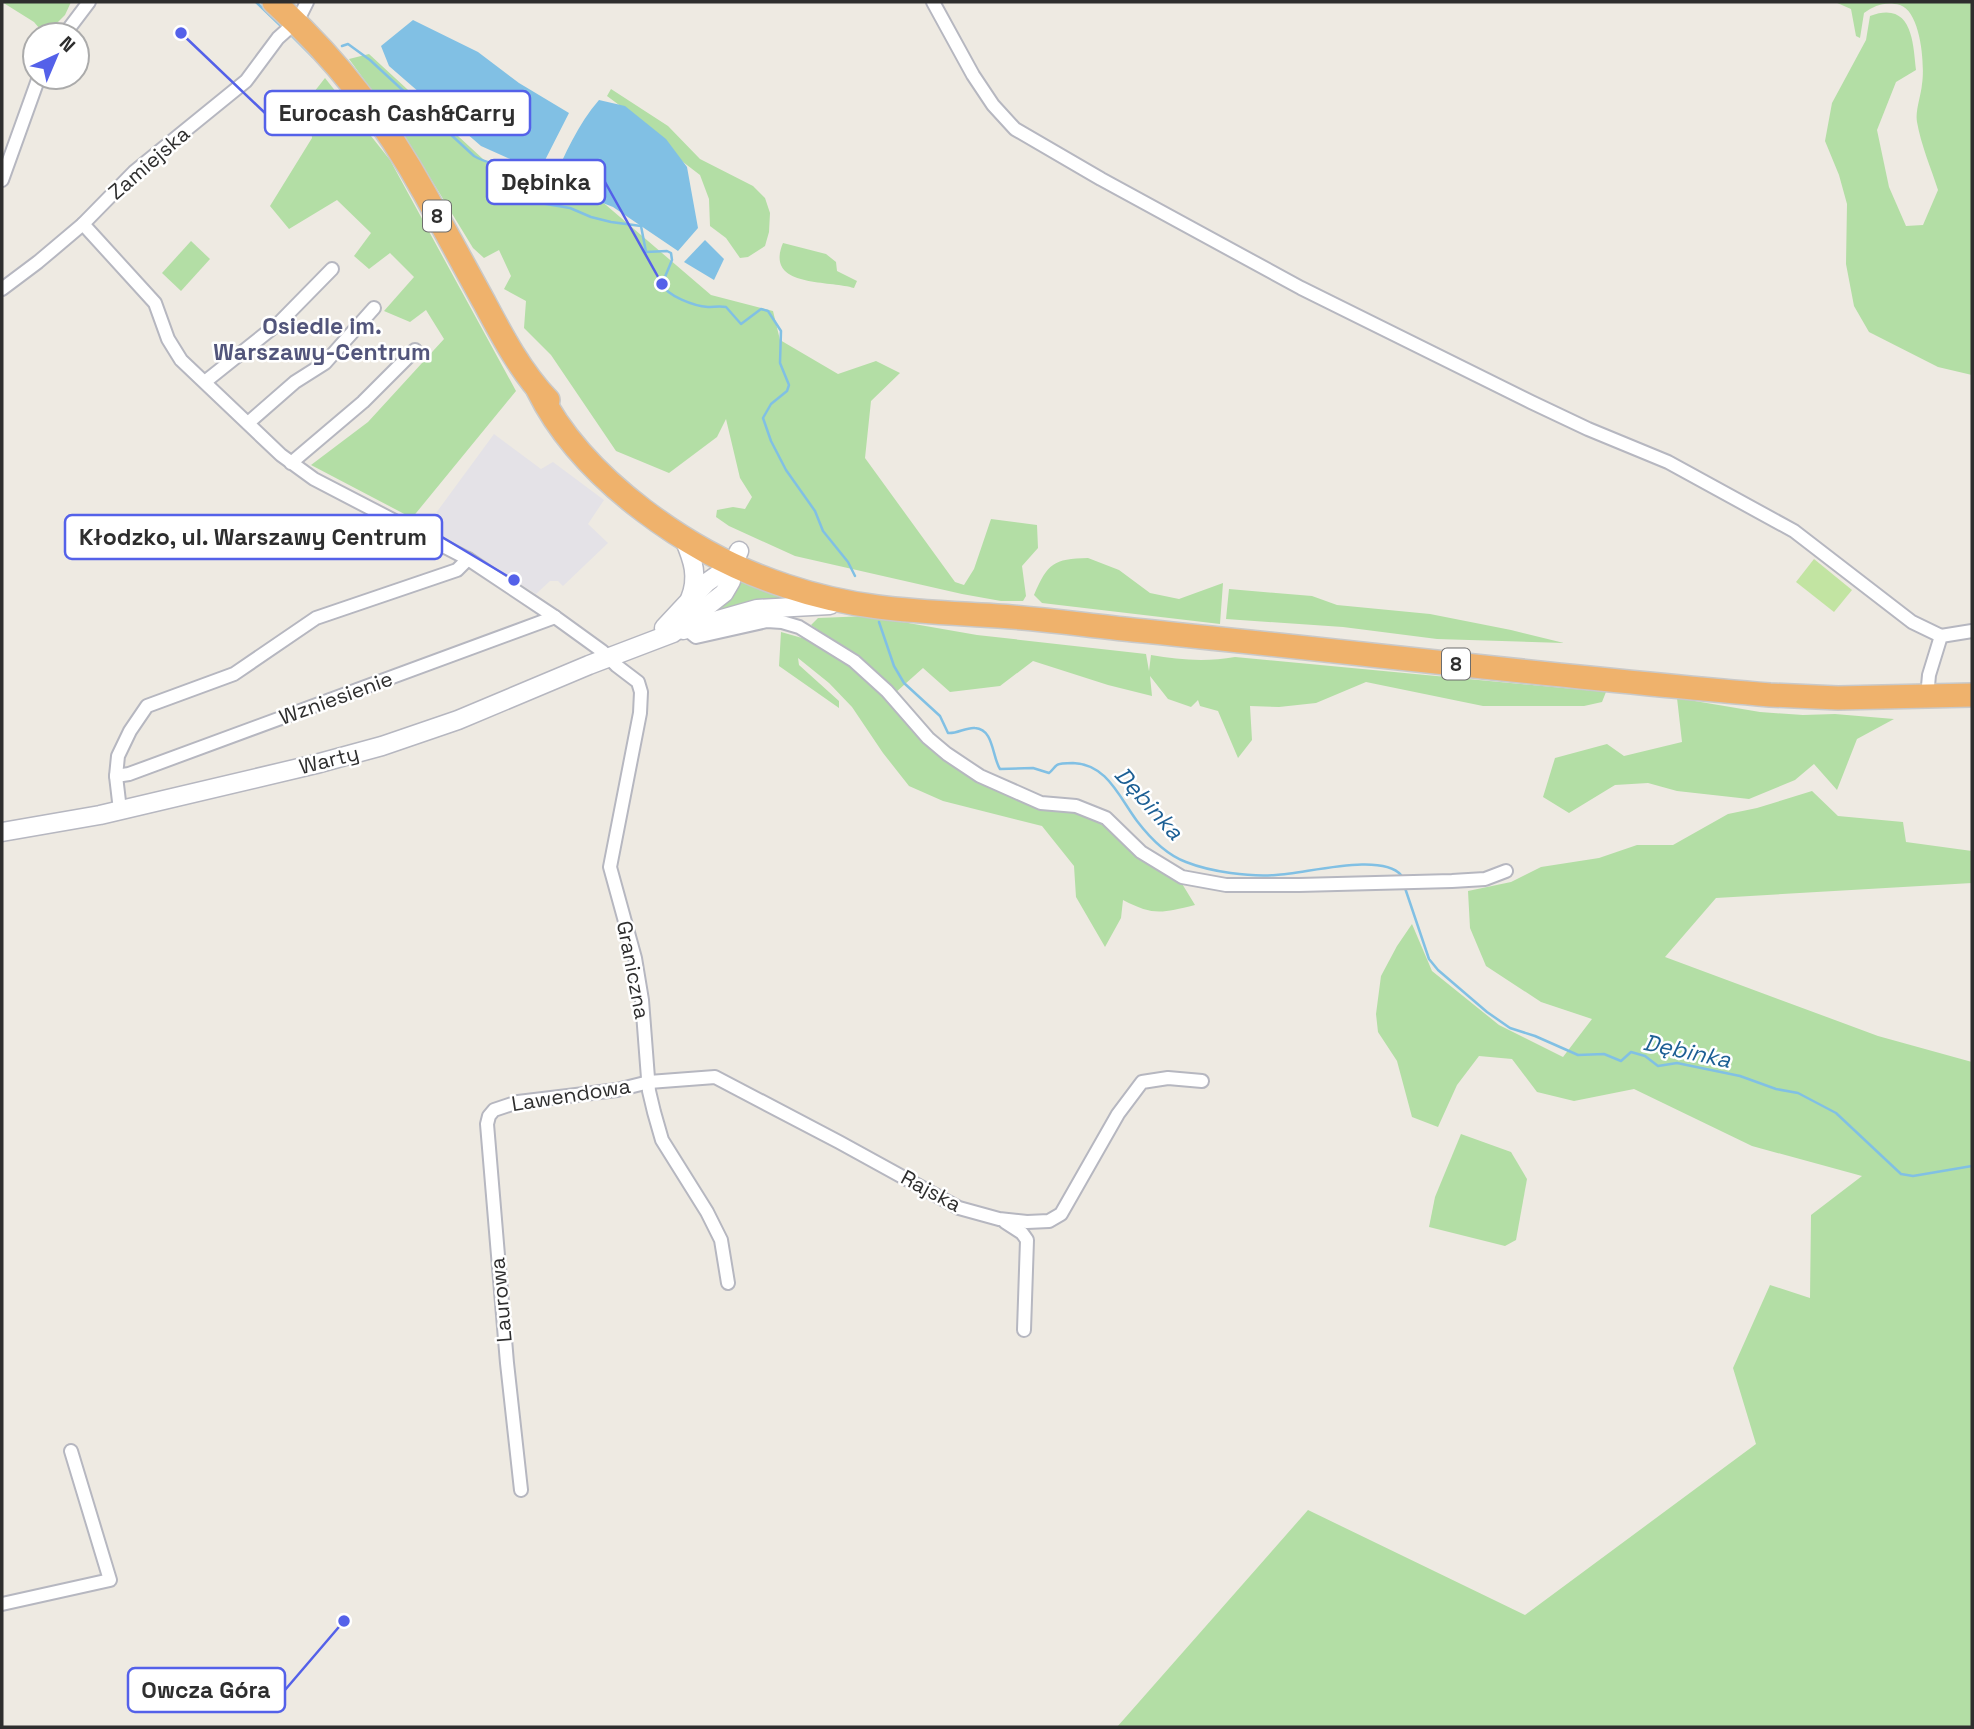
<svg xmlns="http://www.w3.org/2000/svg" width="1974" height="1729" viewBox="0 0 1974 1729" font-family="'Space Grotesk',sans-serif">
  <rect width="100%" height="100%" fill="#eeeae2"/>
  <path fill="#e4e2e7" d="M494 434 541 469 553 462 604 500 588 524 608 543 563 586 558 581H550L536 594 472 553 425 528Z"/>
  <g fill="#b3dea5">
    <path d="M2 2H71L65 15 45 35 34 22Z"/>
    <path d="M1835 2H1972V375L1938 367 1869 332 1854 306 1846 264 1847 204 1839 175 1825 141 1832 103 1866 40 1870 16C1913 0 1913 44 1916 70L1896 82 1877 130 1889 187 1906 226 1923 225 1938 190C1931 168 1921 145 1917 122 1915 111 1921 96 1922 84 1925 65 1921 12 1900 5 1886 1 1875 5 1864 13L1860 38 1856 36 1851 9Z"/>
    <path d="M369 54 496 171 527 190 599 199 711 295 773 311 780 340 838 374 876 361 900 373 871 401 865 458 955 582 964 585 974 569 991 519 1037 525 1038 548 1022 566 1026 596 1023 601H1001L962 594 795 556 729 526 716 517 717 510 733 507 745 509 752 497 740 478 726 419 717 437 669 473 616 451 551 355 524 328 526 301 504 289 511 276 499 250 484 258 473 248 401 130 349 59Z"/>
    <path d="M325 78 390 160 516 391 412 518 311 465 368 422 444 339 426 310 410 322 384 311 414 277 390 253 369 269 354 256 371 233 337 200 289 229 270 206 312 138 307 101Z"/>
    <path d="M611 89 668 126 700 159 753 186 765 198 770 213 769 232 765 246 748 257 740 258 726 238 710 226 709 199 700 175 683 162 646 125 607 96Z"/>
    <path d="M191 241 210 259 181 291 162 273Z"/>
    <path d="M783 243 826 254 836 262 837 271 857 281 854 288C829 280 764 288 783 243Z"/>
    <path d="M1088 558 1119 570 1150 593 1179 599 1223 583 1220 624 1042 603 1034 595C1048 563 1053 559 1088 558Z"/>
    <path d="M736 578 822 602 709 617Z"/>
    <path d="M1229 589 1312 596 1337 605 1430 614 1511 630 1564 643 1437 639 1343 627 1226 619Z"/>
    <path d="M868 616 977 635 1146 654 1149 671 1151 655C1179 660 1207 662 1235 657L1606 692 1602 702 1584 706H1483L1366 682 1316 703 1279 707 1250 706 1252 740 1238 758 1218 711 1200 706 1198 700 1191 707 1168 699 1150 676 1152 696 1108 685 1033 661 1000 686 950 692 923 668 895 693 855 656 811 625 818 618Z"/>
    <path d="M781 632 816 642 850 665 884 695 945 760 1077 811 1103 825 1138 856 1181 882 1195 905C1161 913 1154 916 1123 900L1121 918 1105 947 1076 897 1074 866 1042 826 943 801 909 786 883 753 852 707 829 683 798 658 799 665 839 701V708L779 666Z"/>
    <path d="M1677 698 1760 712 1803 715 1835 714 1894 719 1857 739 1837 790 1814 764 1795 780 1749 799 1677 791 1648 783 1615 785 1569 813 1543 797 1555 758 1607 744 1624 756 1682 742Z"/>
    <path d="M1812 791 1838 816 1903 822 1906 842 1972 851V883L1716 898 1665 957 1878 1036 1972 1062V1727H1117L1308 1510 1525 1615 1756 1444 1733 1368 1770 1285 1810 1298 1811 1215 1862 1176 1752 1146 1634 1089 1574 1101 1537 1092 1512 1059 1479 1056 1457 1085 1438 1127 1412 1117 1397 1061 1378 1032 1376 1014 1381 976 1397 946 1412 924 1432 971 1499 1025 1563 1057 1592 1019 1541 1002 1486 966 1470 928 1468 891 1511 882 1541 867 1599 858 1637 845H1673L1728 814 1757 808Z"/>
    <path d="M1461 1134 1511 1152 1527 1179 1516 1240 1505 1246 1429 1227 1435 1197Z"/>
  </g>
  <path fill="#c2e4a2" d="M1814 559 1852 590 1834 612 1796 582Z"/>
  <g fill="#81c0e4">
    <path d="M413 20 478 52 519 83 569 113 539 172 481 146 389 66 381 46Z"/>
    <path d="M599 100 625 106 666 139 687 167 698 228 678 251 613 207 552 183C565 154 578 124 599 100Z"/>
    <path d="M705 240 724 259 714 280 684 262Z"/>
  </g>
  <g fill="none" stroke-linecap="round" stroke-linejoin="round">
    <g stroke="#81c0e4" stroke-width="2.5">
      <path d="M256 2 282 27"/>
      <path d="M289 33 313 57"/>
      <path d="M342 46 348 44 370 60 474 156C489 165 507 165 520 177 527 184 528 194 534 202L570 208 591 217 611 222 641 226 646 252 667 251 671 253 672 260 662 284C667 296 694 306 708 307 714 307 720 306 726 307L741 324 761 309 768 311 781 331 780 363 789 385 787 391 771 404 763 418 771 441 786 470 815 511 823 531 848 562 855 576"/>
      <path d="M879 622 894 666 904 683 940 716 948 733C957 734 966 727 975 728 994 729 992 757 1000 769L1033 768 1049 773C1052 771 1054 767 1057 765 1060 763 1068 763 1073 763 1107 764 1119 797 1137 821 1150 838 1167 855 1186 862 1211 872 1250 877 1276 875 1305 874 1381 852 1401 875"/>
      <path d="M1405 888 1429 959 1438 970 1487 1012 1510 1028 1535 1036 1578 1055 1604 1054 1621 1061 1631 1052 1645 1056 1658 1066 1677 1063 1740 1076 1776 1089 1798 1093 1836 1113 1901 1174 1913 1176 1972 1166"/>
    </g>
    <defs>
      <g id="street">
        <path d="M933 2 973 75 993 105 1015 129 1101 179 1301 288 1531 402 1588 429 1668 462 1794 531 1912 622 1941 636"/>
        <path d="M301 14 307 2"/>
        <path d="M64 35 89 2"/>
        <path d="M2 180 39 77"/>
        <path d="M83 224 155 303 168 339 181 360 281 455 314 479 468 559 555 617 602 651 617 666 638 682 641 692 640 713 610 867 635 958 642 1000 649 1091 654 1112 662 1140 707 1212 721 1240 728 1283"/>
        <path d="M2 289 38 262 83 224 134 172 246 81 278 38 288 29"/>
        <path d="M206 381 280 322 332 269"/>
        <path d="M248 423 295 382 325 363 374 308"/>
        <path d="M291 463 363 402 415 350"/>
        <path d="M686 629 696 637 767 621 782 622 799 627 854 661 887 691 928 738 947 754 980 776 1041 803 1076 806 1106 818 1141 852 1182 877 1226 885H1299L1452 881 1485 879 1506 871"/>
        <path d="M1927 697 1929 675 1941 636 1972 631"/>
        <path d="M116 776 129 774 555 617"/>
        <path d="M120 810 116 776 118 756 130 731 147 706 234 674 316 618 457 570 468 559"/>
        <path d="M1005 1222 1022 1233 1027 1240 1024 1330"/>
        <path d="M521 1490 507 1363 487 1124 489 1116 494 1110 518 1102 617 1090 649 1082 715 1077 839 1142 959 1208 999 1219 1027 1222 1049 1221 1061 1214 1118 1114 1142 1082 1168 1078 1202 1081"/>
        <path d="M2 1604 110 1580 71 1451"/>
      </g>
      <g id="secondary">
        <path d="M684 539C693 560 699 577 690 599"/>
        <path d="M664 628 706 583 733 564"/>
        <path d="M683 630 757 609 830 605"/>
        <path d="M2 832 100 815 316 764 382 746 458 720 589 665 673 633 724 593 731 581 733 564 739 551"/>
      </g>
      <g id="highway">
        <path d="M274 2C334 56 386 123 425 194 445 230 464 266 484 302 502 336 521 372 548 400"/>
        <path d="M538 390C582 480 693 556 786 586 854 609 911 611 981 615 1032 617 1083 625 1133 630 1345 651 1557 677 1770 695L1838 698 1972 695"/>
      </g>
    </defs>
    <use href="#street" stroke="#b6b7c0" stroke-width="16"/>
    <use href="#secondary" stroke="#b6b7c0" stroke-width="21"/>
    <use href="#highway" stroke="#c9c9c9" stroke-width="26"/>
    <use href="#street" stroke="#fff" stroke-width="12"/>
    <use href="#secondary" stroke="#fff" stroke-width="18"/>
    <use href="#highway" stroke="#efb26c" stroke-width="23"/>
  </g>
  <g text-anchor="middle" stroke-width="5" stroke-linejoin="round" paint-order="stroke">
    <g fill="#fff" stroke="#6d6d6d" stroke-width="2">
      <rect x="423" y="200.5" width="28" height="31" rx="5"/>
      <rect x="1442" y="648.5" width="28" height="31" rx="5"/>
    </g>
    <g font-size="19" font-weight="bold" fill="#2e2e2e">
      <text x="437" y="223">8</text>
      <text x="1456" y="671">8</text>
    </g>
    <g font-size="21" fill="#2e2e2e" stroke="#fff">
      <text transform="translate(149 163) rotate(-41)" y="7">Zamiejska</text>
      <text transform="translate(336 698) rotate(-20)" y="7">Wzniesienie</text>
      <text transform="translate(329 760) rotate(-14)" y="7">Warty</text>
      <text transform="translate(633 970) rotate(79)" y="7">Graniczna</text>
      <text transform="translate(571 1095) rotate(-9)" y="7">Lawendowa</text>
      <text transform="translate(931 1191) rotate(28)" y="7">Rajska</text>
      <text transform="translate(501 1300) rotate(-95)" y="7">Laurowa</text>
    </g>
    <g font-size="23" font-weight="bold" fill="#52557b" stroke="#fff">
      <text x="322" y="334">Osiedle im.<tspan x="322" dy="26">Warszawy-Centrum</tspan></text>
    </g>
    <g font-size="23" font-style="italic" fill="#1c5f94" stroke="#fff">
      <text transform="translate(1149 803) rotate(48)" y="8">Dębinka</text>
      <text transform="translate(1687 1051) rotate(12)" y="8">Dębinka</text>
    </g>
  </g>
  <path fill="none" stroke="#5461e9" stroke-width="2.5" d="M181 33L265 113M662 284L605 182M514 580L442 537M344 1621L285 1690"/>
  <g fill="#5461e9" stroke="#fff" stroke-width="2.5">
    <circle cx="181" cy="33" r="7"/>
    <circle cx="662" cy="284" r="7"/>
    <circle cx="514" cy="580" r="7"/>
    <circle cx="344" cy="1621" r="7"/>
  </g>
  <g fill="#fff" stroke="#5461e9" stroke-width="2.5">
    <rect x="265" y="91" width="265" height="44" rx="7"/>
    <rect x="487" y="160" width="118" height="44" rx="7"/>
    <rect x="65" y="515" width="377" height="44" rx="7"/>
    <rect x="128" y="1668" width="157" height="44" rx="7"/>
  </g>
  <g font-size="23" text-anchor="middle" font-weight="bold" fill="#2e2e2e">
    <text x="397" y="121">Eurocash Cash&amp;Carry</text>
    <text x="546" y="190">Dębinka</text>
    <text x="253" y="545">Kłodzko, ul. Warszawy Centrum</text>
    <text x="206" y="1698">Owcza Góra</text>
  </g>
  <rect width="1974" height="1729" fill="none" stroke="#2e2e2e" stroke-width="7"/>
  <g transform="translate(56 56) rotate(44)"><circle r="33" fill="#ffffff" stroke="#ababab" stroke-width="2"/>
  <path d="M0-5L12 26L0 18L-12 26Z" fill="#5461e9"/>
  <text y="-10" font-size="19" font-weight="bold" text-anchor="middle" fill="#2e2e2e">N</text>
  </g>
</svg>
